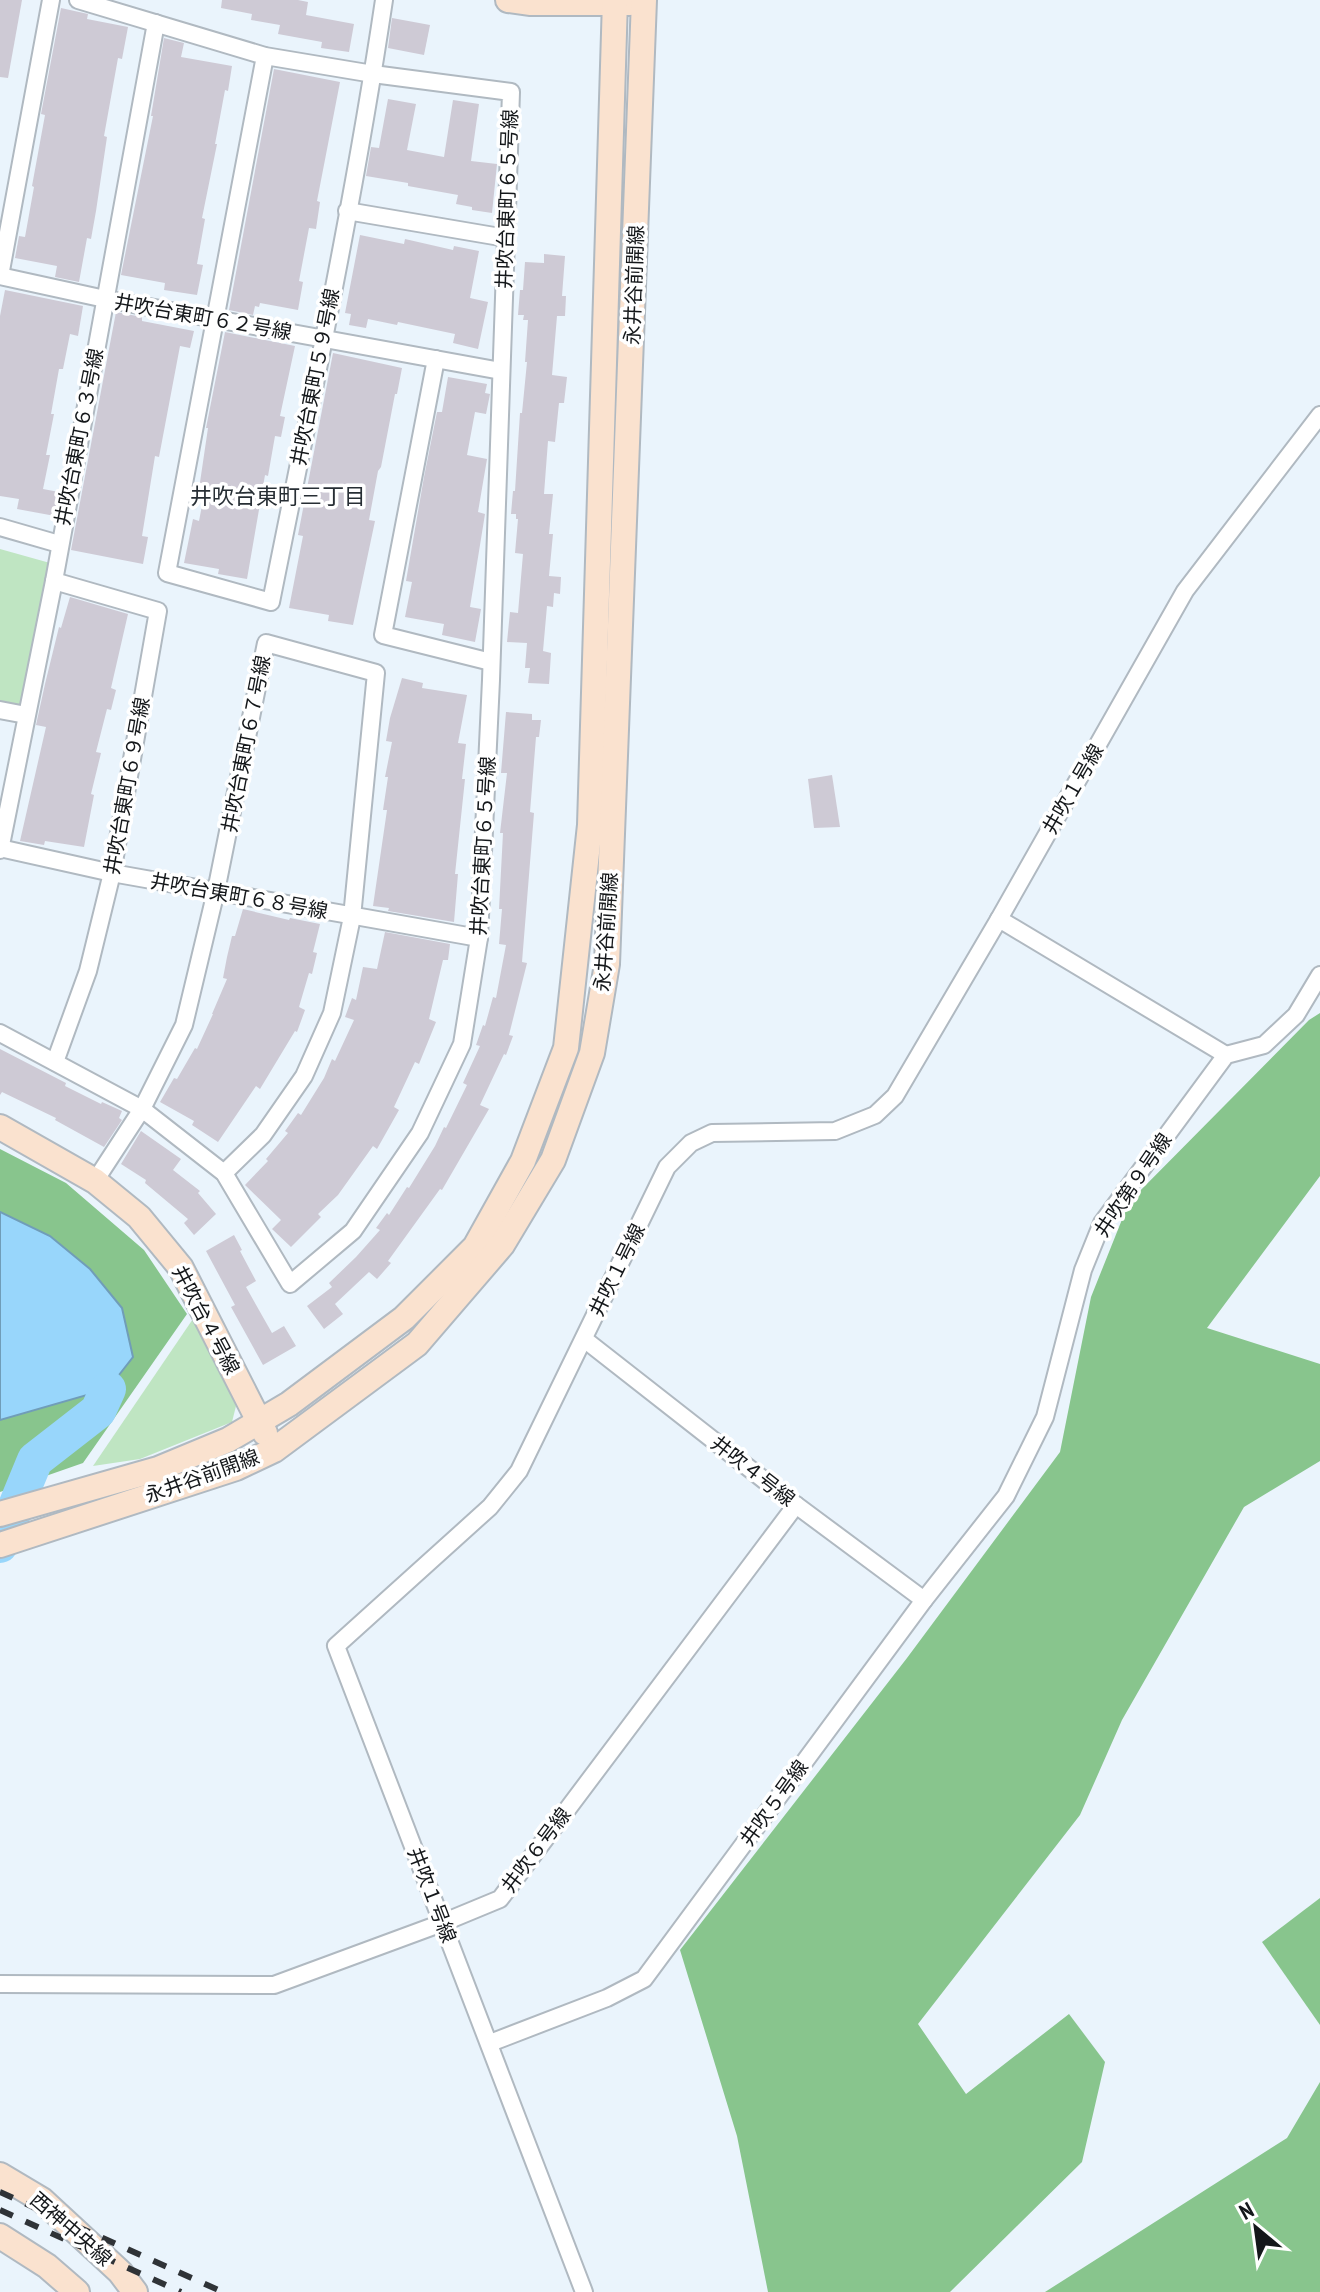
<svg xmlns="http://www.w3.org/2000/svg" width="1320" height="2292" viewBox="0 0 1320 2292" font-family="'PT Sans Narrow','Noto Sans JP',sans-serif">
  <rect width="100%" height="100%" fill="#eaf4fc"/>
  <g fill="#bfe5c2">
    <path d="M0 549 50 563 20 708 0 704Z"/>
    <path d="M197 1313 236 1406 232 1422 140 1459 93 1466Z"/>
  </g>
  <g fill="#88c58d">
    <path d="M1320 1013V1176L1207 1328 1320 1364V1461L1244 1507 1122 1720 1080 1815 918 2024 966 2094 1069 2014 1105 2062 1082 2162 950 2292H768L737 2136 680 1950 907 1658 1060 1452 1091 1297 1129 1202 1309 1020Z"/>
    <path d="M0 1149 66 1183 144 1250 187 1314 83 1463 0 1492V1420L107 1389 50 1236 0 1212Z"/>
    <path d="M1320 1898V2025L1262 1942Z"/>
    <path d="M1320 2082V2292H1045L1287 2138Z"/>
  </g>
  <path fill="#98d6fb" stroke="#709db8" stroke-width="2" d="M0 1212 50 1236 90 1269 122 1308 133 1357 108 1389 0 1420Z"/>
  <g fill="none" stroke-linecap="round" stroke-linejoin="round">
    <path stroke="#98d6fb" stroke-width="36" d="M0 1545 35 1460 98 1411 108 1389"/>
  </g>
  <g fill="#cecad5">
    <path d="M0 0H22L8 78 0 77Z"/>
    <path d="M222 0H298L308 2 306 15 354 24 349 52 321 48 322 42 278 34 280 25 251 20 252 14 221 8Z"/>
    <path d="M61 8 88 14 87 19 128 27 122 59 118 58 104 136 107 137 96 211 91 239 87 238 79 282 55 277 57 266 15 258 19 236 25 237 34 187 32 186 45 115 41 114Z"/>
    <path d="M392 18 430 25 424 55 388 48Z"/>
    <path d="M164 38 184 43 181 57 232 66 228 91 225 90 215 144H217L202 218 205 219 197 264 203 265 197 295 164 290 165 283 121 275 153 116H151Z"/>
    <path d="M274 69 340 82 317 201 320 202 316 229 309 228 299 281 303 282 298 310 260 303 259 307 255 306 253 315 229 310Z"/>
    <path d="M388 99 416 104 407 150 444 157 453 100 479 104 471 161 497 164 492 213 472 210V207L456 204 458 195 408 186V183L366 176 371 147 379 148Z"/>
    <path d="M360 235 404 244 405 239 453 250 454 246 479 251 470 298 488 302 478 349 453 343 455 334 398 322 397 325 368 319 366 328 349 325 351 314 345 313Z"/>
    <path d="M544 254 565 256 562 296H566L565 316H557L552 375 567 377 564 403H559L555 442 548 441 544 494H553L549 534H553L549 576 561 577 560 594 554 593 553 607 547 606 543 651 551 653 549 684 528 683 530 668H525L527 643 507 642 510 612 518 613 523 554 515 553 518 519H516V514H511L513 491H515L520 413H522L527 362H525L528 320H523L524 315H518L520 290H523L525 262 544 263Z"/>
    <path d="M5 290 83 306 78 336 70 334 63 369H59L51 414H54L46 455H50L43 489 59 492 55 516 17 509 19 499 0 496V316Z"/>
    <path d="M116 312 142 317V321L194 331 190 348 180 346 159 457 155 456 142 536 148 537 143 564 71 550Z"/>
    <path d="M225 332 295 346 280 416 285 417 281 437 275 436 268 476 265 475 247 579 218 574 219 569 184 563 193 519 199 521 205 490 199 489 208 428H206Z"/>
    <path d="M333 353 402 368 397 394H395L381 467 378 471 369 520 375 521 353 625 328 621 329 615 289 608 303 536 298 535Z"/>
    <path d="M448 377 487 384 485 393 490 394 486 414 475 412 467 455 487 459 478 512 485 514 470 607 481 609 475 642 442 635 444 624 405 617 412 582 406 581 424 477 437 412H442Z"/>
    <path d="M70 597 128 614 111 688 116 690 111 710 107 709 96 752 101 753 91 794 94 795 84 847 45 841 44 845 20 841 46 727 36 725 45 684 59 627 61 628Z"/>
    <path d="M402 678 423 683 422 688 467 695 458 743 466 744 462 779H465L455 874H458L454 922 388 911 389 908 373 906 387 810H383L388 777H385L392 742 386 741 390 718Z"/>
    <path d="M506 712 532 714V720H541L539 737H536L530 812 534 813 522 962 527 963 509 1035 513 1036 506 1055 504 1054 480 1105 489 1109 442 1190 440 1189 388 1261 391 1263 377 1279 369 1272 335 1304 343 1314 324 1329 307 1306 332 1287 329 1283 356 1257 380 1230 376 1228 387 1213 389 1215 407 1187 409 1188 435 1146 444 1127 446 1128 467 1085 463 1083 480 1046 476 1045 483 1025 485 1026 493 997 496 998 506 945 499 944 502 909H499L503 833H500L507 773H501Z"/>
    <path d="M832 775 840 827 814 828 808 779Z"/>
    <path d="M243 909 289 920 290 918 320 924 313 952 317 953 312 974 309 973 299 1007 305 1010 297 1032 295 1031 260 1089 256 1086 218 1142 192 1125 194 1121 160 1102 174 1078 177 1079 195 1048 197 1049 213 1014H212L227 979 223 978 227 957 232 936H235Z"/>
    <path d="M385 932 450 944 448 960H443L429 1019 436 1022 419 1064 415 1062 394 1107 399 1110 377 1149 373 1146 338 1195 318 1214 321 1217 291 1247 272 1229 281 1220 245 1185 268 1161 266 1159 288 1133 285 1131 298 1113 301 1115 324 1078 332 1059 335 1061 354 1020 345 1017 352 998 356 1000 363 967 377 969Z"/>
    <path d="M0 1049 66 1083 65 1086 101 1104 102 1102 122 1111 119 1118 122 1120 104 1147 55 1120 56 1118 2 1092 0 1095Z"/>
    <path d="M141 1131 181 1159 173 1170 200 1191 198 1193 216 1214 194 1235 184 1223 188 1219 145 1183 146 1180 121 1164Z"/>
    <path d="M234 1235 242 1250 240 1251 256 1281 246 1287 272 1333 284 1326 296 1346 263 1365 231 1307 235 1305 206 1251Z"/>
  </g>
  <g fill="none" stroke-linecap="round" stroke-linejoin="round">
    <defs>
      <g id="street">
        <path d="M265 56 167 573 271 602C311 402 354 202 384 0"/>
        <path d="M347 211 506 238"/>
        <path d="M0 276 105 299 501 371"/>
        <path d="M0 276 51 0"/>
        <path d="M436 359 383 635 491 662"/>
        <path d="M0 527 59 544"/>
        <path d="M54 581 158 611 112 873 88 971 55 1062"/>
        <path d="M0 710 26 715"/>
        <path d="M0 848 112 873 479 938"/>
        <path d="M0 850 54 581 156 23"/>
        <path d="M999 919 1226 1055"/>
        <path d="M0 1033 142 1109 224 1173 290 1284 353 1231 420 1133 462 1044 479 938 491 680 511 92 373 74 265 56 78 0"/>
        <path d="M95 1181 142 1109 184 1025 216 891 266 643 376 673 352 917 332 1013 304 1076 263 1135 224 1173"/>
        <path d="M584 1339 796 1505 924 1600"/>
        <path d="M0 1984 274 1985 442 1923 500 1899 796 1505"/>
        <path d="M490 2043 607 1998 644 1979 924 1600 1006 1496 1045 1417 1083 1270 1102 1223 1226 1055 1264 1045 1296 1015 1320 975"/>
        <path d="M584 2292 336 1646 490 1507 519 1471 667 1167 691 1143 712 1133 835 1131 875 1115 895 1096 999 919 1185 591 1320 415"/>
      </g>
      <g id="secondary">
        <path d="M508 0 531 3H630"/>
        <path d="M0 1127 95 1181 139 1217 181 1268 265 1433"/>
        <path d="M0 1514 158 1469 228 1440 289 1404 404 1318 475 1247 523 1161 566 1048 590 825 615 0"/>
        <path d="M0 1545 236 1468 274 1450 417 1344 502 1245 553 1160 592 1053 607 964 644 0"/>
        <path d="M0 2175 42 2200 120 2272 135 2292"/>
        <path d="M0 2236 47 2266 77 2292"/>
      </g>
    </defs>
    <use href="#street" stroke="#b0b9c1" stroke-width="20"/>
    <use href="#secondary" stroke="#b0b9c1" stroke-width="28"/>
    <use href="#street" stroke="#fff" stroke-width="16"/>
    <use href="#secondary" stroke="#fae2cf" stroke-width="24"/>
    <g stroke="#2f3337" stroke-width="6" stroke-dasharray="14 14" stroke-linecap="butt">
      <path d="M0 2192 223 2292"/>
      <path d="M0 2210 181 2292"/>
    </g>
  </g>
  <g text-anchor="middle" stroke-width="7" stroke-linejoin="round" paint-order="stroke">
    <g font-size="20" fill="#14171a" stroke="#fff">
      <text transform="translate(507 199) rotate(-88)" y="7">井吹台東町６５号線</text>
      <text transform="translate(634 285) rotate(-88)" y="7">永井谷前開線</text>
      <text transform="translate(203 317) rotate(10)" y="7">井吹台東町６２号線</text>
      <text transform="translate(315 377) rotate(-79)" y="7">井吹台東町５９号線</text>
      <text transform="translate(79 437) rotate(-79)" y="7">井吹台東町６３号線</text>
      <text transform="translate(246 744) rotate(-79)" y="7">井吹台東町６７号線</text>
      <text transform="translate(127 786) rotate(-80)" y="7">井吹台東町６９号線</text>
      <text transform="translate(1073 789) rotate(-60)" y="7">井吹１号線</text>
      <text transform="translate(483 846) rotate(-87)" y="7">井吹台東町６５号線</text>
      <text transform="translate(239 896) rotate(10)" y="7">井吹台東町６８号線</text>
      <text transform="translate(606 932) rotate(-86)" y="7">永井谷前開線</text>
      <text transform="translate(1133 1185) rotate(-56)" y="7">井吹第９号線</text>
      <text transform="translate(617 1270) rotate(-64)" y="7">井吹１号線</text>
      <text transform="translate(206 1320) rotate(62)" y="7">井吹台４号線</text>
      <text transform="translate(753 1471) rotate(38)" y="7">井吹４号線</text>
      <text transform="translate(202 1476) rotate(-20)" y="7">永井谷前開線</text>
      <text transform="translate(774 1803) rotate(-54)" y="7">井吹５号線</text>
      <text transform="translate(536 1850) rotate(-53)" y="7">井吹６号線</text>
      <text transform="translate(432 1895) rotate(69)" y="7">井吹１号線</text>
      <text transform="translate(71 2229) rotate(41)" y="7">西神中央線</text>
    </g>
    <g font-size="22" fill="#272e34" stroke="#fff">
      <text x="278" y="504">井吹台東町三丁目</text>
    </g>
  </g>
  <g transform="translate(1256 2228) rotate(331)" stroke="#ffffff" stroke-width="6" paint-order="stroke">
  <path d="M0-6L14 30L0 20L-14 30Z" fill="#14171a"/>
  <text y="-12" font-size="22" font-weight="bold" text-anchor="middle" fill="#14171a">N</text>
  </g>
</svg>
